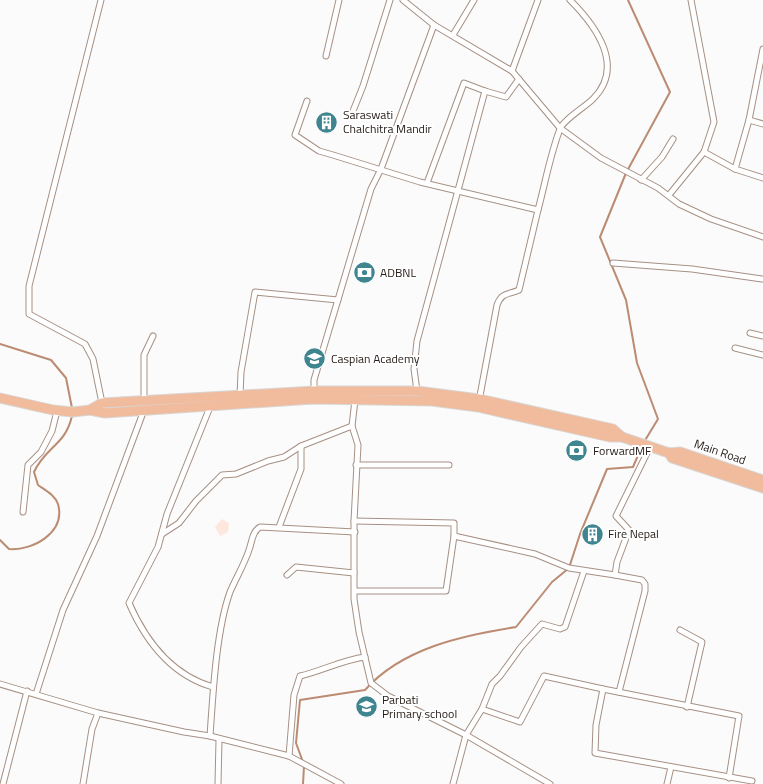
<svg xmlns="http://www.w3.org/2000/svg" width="763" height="784" viewBox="0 0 763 784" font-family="'Titillium Web',sans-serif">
  <rect width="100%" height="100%" fill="#fbfbfb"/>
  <path fill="#feebe1" d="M369 700 372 711 363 713 360 703Z"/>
  <path fill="#fee8dd" d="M222 519 229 523 228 532 220 536 215 527Z"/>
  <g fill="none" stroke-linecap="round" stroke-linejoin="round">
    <g stroke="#bb8b72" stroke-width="2">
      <path d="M628 0 670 92 626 173 600 237 626 300 637 363 658 419 644 442"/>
      <path d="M0 344 51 360 66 378 72 408"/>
      <path d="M0 540 9 549C32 551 66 533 58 504 55 495 45 490 38 485L34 472C46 446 65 446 72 416"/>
      <path d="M303 762 296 743 300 700 365 690C402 648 464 635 516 627L552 582 569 568 580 534 607 469 633 467 642 446"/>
      <path d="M303 784 304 766"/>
    </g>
    <defs>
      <g id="minor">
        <path d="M101 0 29 286V314L85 344 93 359 102 403"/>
        <path d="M403 0 434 25 512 71 560 128 601 158 658 188 679 204 711 219 763 237"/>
        <path d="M453 35 474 0"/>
        <path d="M763 49 749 120 735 169 763 178"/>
        <path d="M326 56 339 0"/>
        <path d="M512 71 538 0"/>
        <path d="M307 101 295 135 319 151 333 155 420 182 538 210 519 290C508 295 502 292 497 305L479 401"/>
        <path d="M353 111 363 86 390 0"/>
        <path d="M749 120 763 124"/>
        <path d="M704 152 735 169"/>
        <path d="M641 180 662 157 673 139"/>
        <path d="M427 183 464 83 485 91 506 97 519 79"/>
        <path d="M669 195 704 152 714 122 691 0"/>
        <path d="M538 210C545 184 550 155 560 129 563 120 585 107 593 99 626 66 595 25 570 0"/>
        <path d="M613 263 692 269 762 279"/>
        <path d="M750 333 763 336"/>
        <path d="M735 348 763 355"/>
        <path d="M314 391V380L371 189 381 169 434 25"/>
        <path d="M417 391 414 369 417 341 485 91"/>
        <path d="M240 396 241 372 255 292 338 300"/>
        <path d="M355 400 352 426 358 445 354 521V599L359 632 371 683 388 696 466 735 550 784"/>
        <path d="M144 401V355L153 336"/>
        <path d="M210 407 167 514 158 547 129 603C146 642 171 675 213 687"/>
        <path d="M356 465H449"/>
        <path d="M23 512 28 465 41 452 52 431 57 411"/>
        <path d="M354 521 454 523V536L535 554 569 568 615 575 617 562 629 530 616 516 650 447"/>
        <path d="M279 527 301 469V446"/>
        <path d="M162 534 179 523 196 501 222 475 236 474 268 461 284 457 301 446 352 426"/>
        <path d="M287 575 296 567 354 573"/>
        <path d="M615 575 642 580 645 584V591L619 692"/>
        <path d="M356 591H446L454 536"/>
        <path d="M680 630 702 642 687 707"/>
        <path d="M0 684 98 713 184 732 210 736 289 756 341 784"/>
        <path d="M603 689 739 716 729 778"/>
        <path d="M36 694 63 610 97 536 144 410"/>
        <path d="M482 709 492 684 500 676 521 647 542 624 560 629 565 627 584 571"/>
        <path d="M210 736C213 694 216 631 230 592 236 578 244 565 249 550 252 542 252 532 260 527L355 532"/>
        <path d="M289 756 294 695 300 676C322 671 342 660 365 657"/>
        <path d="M3 784 27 691"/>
        <path d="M83 784 92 729 98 713"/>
        <path d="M218 784 219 740"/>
        <path d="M453 784 466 735 482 709 520 722 544 676 603 689 596 725 595 753 752 781"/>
        <path d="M667 784 671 767"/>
      </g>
      <g id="primary">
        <path d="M0 398 53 410 73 412 90 410 102 403 314 391H417L479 399 613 429 622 437"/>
        <path d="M90 410 105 413 313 399 432 401 478 407 610 437H622L669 453 672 458 763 488"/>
        <path d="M669 453 680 452 763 480"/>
      </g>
    </defs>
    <use href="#minor" stroke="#a69084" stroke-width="7"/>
    <use href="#primary" stroke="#d8d7d6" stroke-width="11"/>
    <use href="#minor" stroke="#fff" stroke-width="5"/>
    <use href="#primary" stroke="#f1bb9d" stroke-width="9"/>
  </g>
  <defs>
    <symbol id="building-disc" viewBox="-11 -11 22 22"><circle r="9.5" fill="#3f8590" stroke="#fff"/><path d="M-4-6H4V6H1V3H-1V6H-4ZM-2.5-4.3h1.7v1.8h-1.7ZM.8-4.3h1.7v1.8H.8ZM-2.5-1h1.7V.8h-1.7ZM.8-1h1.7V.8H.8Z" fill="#fff"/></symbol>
    <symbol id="bank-disc" viewBox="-11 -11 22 22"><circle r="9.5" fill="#3f8590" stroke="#fff"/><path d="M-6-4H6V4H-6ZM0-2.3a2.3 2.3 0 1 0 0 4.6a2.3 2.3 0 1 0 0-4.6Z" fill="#fff"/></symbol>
    <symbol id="school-disc" viewBox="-11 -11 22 22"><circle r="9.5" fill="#3f8590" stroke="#fff"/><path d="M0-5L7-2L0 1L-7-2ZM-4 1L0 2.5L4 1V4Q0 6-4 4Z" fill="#fff"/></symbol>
  </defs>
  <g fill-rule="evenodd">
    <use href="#building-disc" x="314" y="110" width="25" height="25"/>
    <use href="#bank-disc" x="352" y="260" width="25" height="25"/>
    <use href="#school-disc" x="302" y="346" width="25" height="25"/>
    <use href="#bank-disc" x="564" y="438" width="25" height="25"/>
    <use href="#building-disc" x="580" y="522" width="25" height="25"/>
    <use href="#school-disc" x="354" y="694" width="25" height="25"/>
  </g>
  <g text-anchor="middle" stroke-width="4" stroke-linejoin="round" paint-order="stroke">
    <g font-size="12" fill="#29201c" stroke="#fff" text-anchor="start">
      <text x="343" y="119">Saraswati<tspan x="343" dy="14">Chalchitra Mandir</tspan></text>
      <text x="380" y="277">ADBNL</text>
      <text x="331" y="363">Caspian Academy</text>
      <text x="593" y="455">ForwardMF</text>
      <text x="608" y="538">Fire Nepal</text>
      <text x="382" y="704">Parbati<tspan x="382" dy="14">Primary school</tspan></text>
    </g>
    <g font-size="12" fill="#29201c" stroke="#fff">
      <text transform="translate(720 452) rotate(19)" y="4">Main Road</text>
    </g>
  </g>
</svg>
